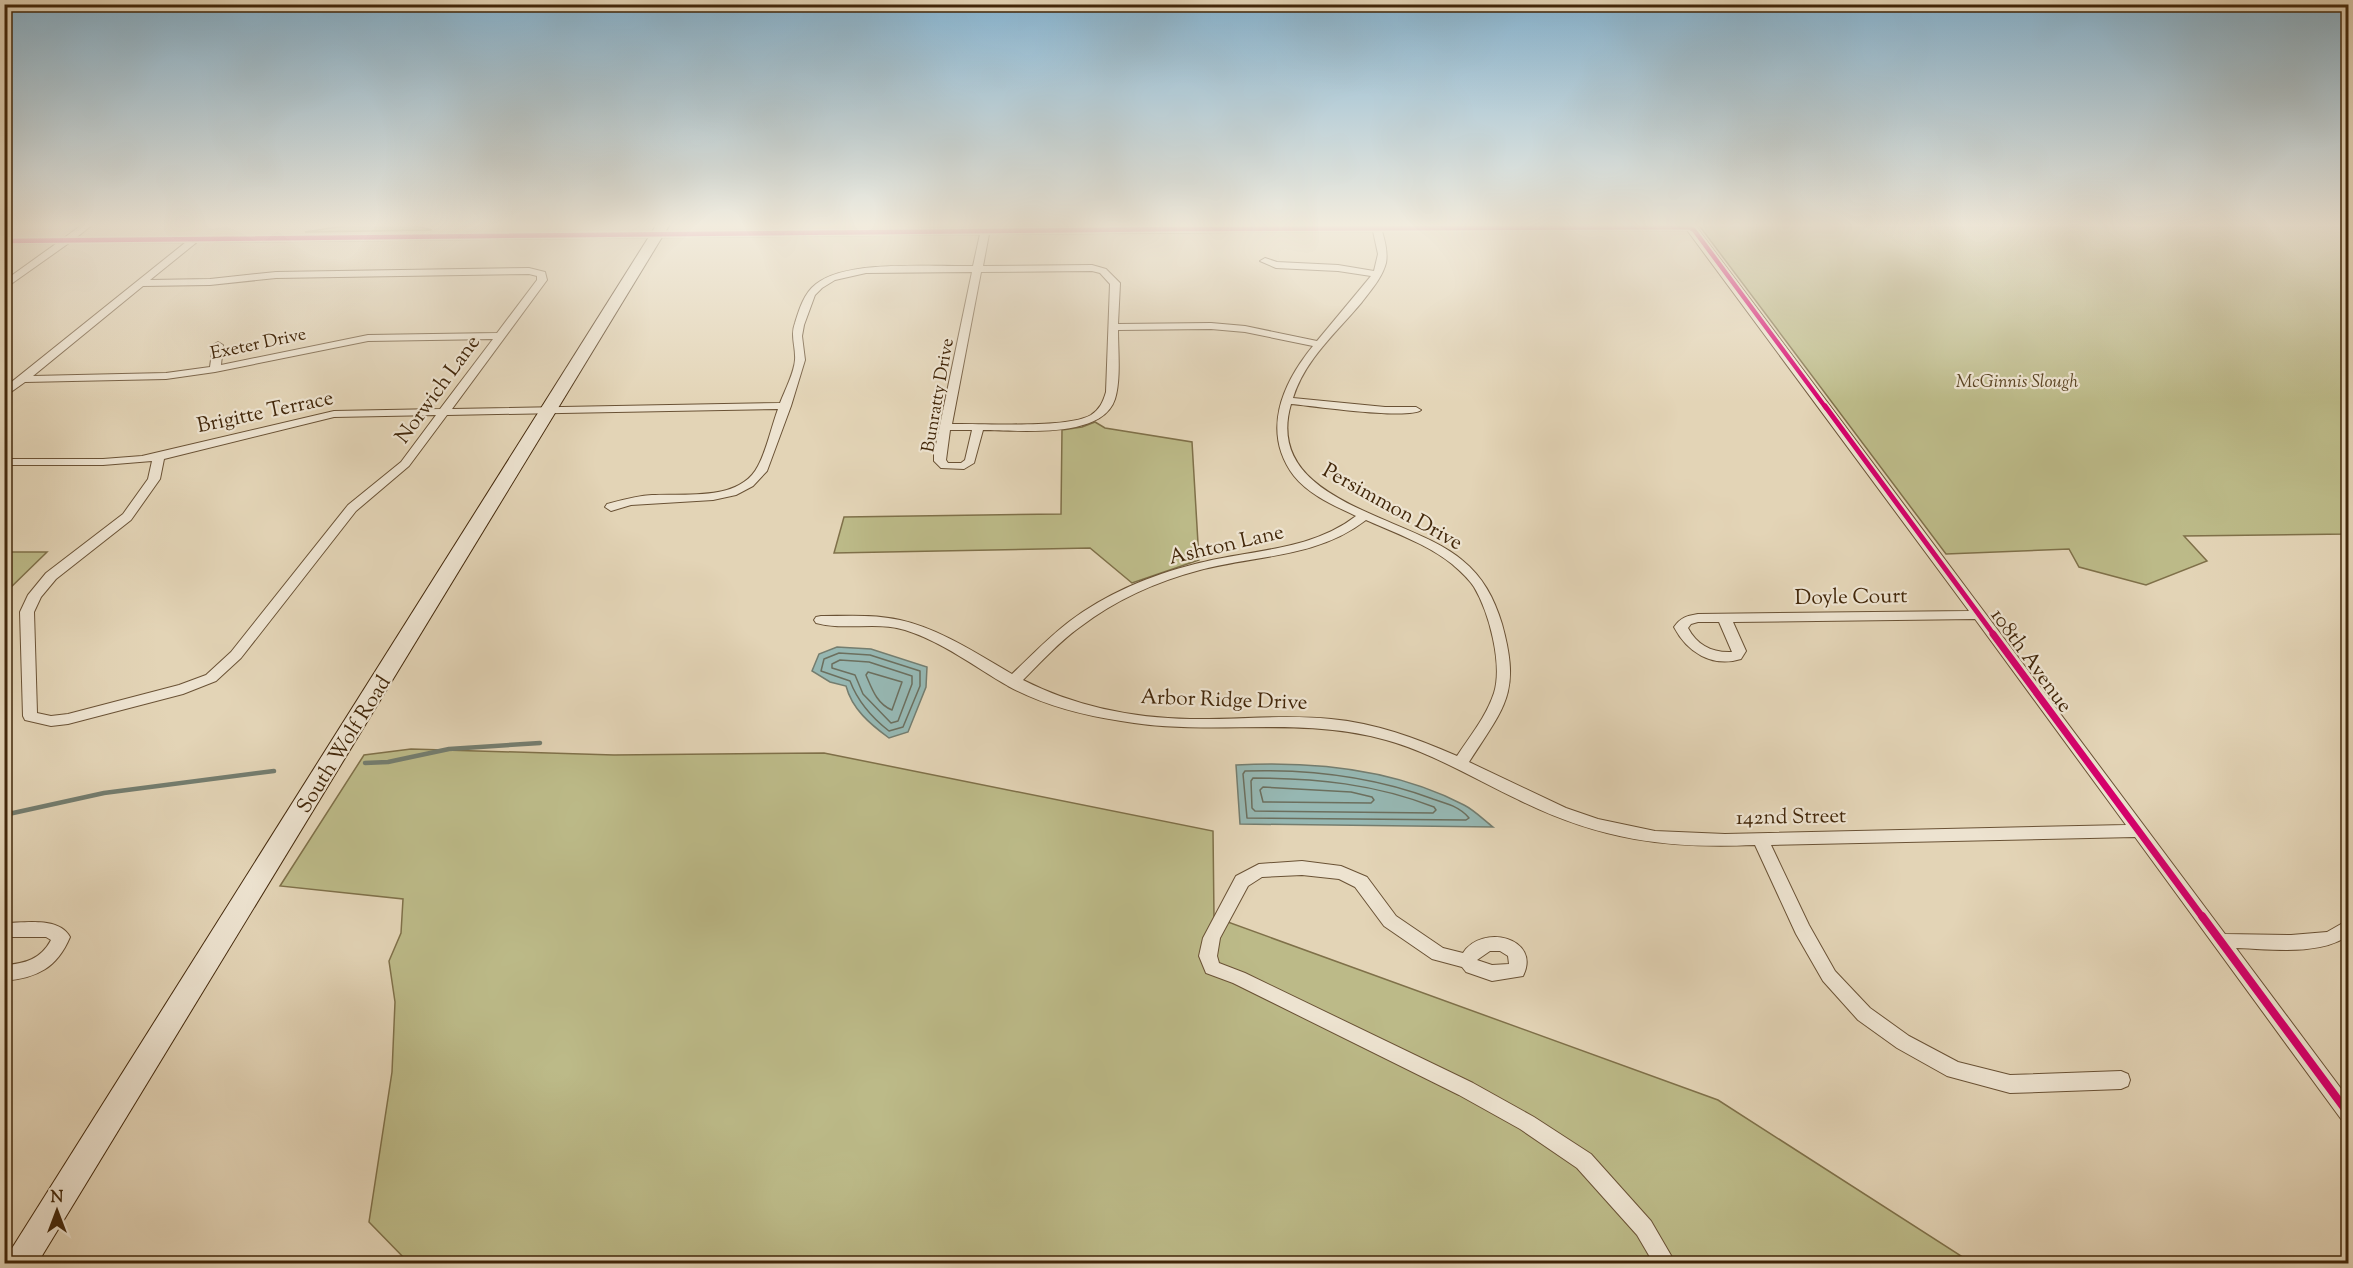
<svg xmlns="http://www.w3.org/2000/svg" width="2353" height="1268" viewBox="0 0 2353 1268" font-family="'Sorts Mill Goudy',serif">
  <rect width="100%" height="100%" fill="#e3d4b6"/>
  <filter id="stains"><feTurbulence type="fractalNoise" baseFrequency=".00333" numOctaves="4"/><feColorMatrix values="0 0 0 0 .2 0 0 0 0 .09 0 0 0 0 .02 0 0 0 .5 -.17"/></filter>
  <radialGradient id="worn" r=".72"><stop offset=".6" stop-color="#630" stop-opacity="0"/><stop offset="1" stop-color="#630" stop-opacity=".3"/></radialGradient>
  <g fill="#bcba88" stroke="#7f7049" stroke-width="1.5">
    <path d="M356 224H417L416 226 432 230 305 232Z"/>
    <path d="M1698 224H2348V534L2184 536 2207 561 2146 585 2079 567 2069 549 1946 554Z"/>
    <path d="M1095 422 1105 428 1192 442 1199 560 1132 583 1090 548 834 553 844 517 1061 514 1062 430 1082 427Z"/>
    <path d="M8 552H47L5 593V556Z"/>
    <path d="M411 749 614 755 824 753 1213 831 1214 917 1718 1100 1969 1261 1968 1264 409 1263 369 1222 392 1072 395 1002 389 961 401 933 403 899 280 886 364 755Z"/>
  </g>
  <g fill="#96b7b2" stroke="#747d6f" stroke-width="1.5">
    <path d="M837 647 871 649 927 667 926 687 908 732 889 738C870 724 852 709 846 686L830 682 812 671 819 654Z"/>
    <path d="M1236 765C1312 761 1395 769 1464 805 1474 810 1484 820 1493 827L1240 824Z"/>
  </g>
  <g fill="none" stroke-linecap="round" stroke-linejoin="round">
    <g stroke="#6c6f5e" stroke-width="1.5">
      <path d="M839 653 870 655 920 671V686L903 727 889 731C871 717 858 702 850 681L821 671 824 659Z"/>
      <path d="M840 660 869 662 912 676V684L898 721 891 723 863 694 855 675 832 668V664Z"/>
      <path d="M868 672 902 682 892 710C877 704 872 689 866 675Z"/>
      <path d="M1245 771C1309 769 1372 776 1433 799 1446 803 1460 807 1469 818L1466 820 1247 818 1243 774Z"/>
      <path d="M1253 778C1316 778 1375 784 1434 807L1436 810 1433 813 1255 811 1252 808 1251 781Z"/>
      <path d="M1263 787 1351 792 1372 797 1374 800 1371 803 1263 802 1260 790Z"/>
    </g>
    <g stroke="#747d6f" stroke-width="4.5">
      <path d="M365 763 388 762 449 749 540 743"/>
      <path d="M4 815 104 793 274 771"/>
    </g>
    <defs>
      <g id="minor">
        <path d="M83 224H93L76 238 1180 226 1692 225 1697 228 2225 934 2291 935 2327 932 2348 920V936C2318 956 2272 949 2236 948L2348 1098V1122L2341 1119 2135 837 1771 845 1809 925 1835 971 1870 1008 1909 1036 1958 1062 2010 1075 2121 1071 2128 1074 2130 1080 2128 1086 2121 1089 2010 1093 1947 1076 1897 1048 1858 1020 1823 981 1796 934 1755 845C1667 849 1601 840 1521 801 1476 780 1433 753 1386 740 1297 715 1211 737 1121 721 1082 715 1043 705 1008 686 975 667 943 642 905 630 876 621 845 631 816 623L814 620 816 617 821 616C847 616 874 614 900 620 940 629 976 653 1012 674 1031 656 1049 637 1070 621 1106 594 1151 575 1195 564 1250 549 1309 552 1356 516 1335 506 1309 495 1294 476 1261 432 1282 384 1313 346L1245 332 1211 329 1118 330C1118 351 1121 379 1115 399 1102 440 1017 430 983 430L974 463 964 469 941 468 934 461V454L972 272 866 273 835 280 822 288 815 295 804 325 802 336 805 360 791 406 767 471 753 486 736 495 713 500 631 505 611 511 605 507 607 504C622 500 636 496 652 495 684 493 740 502 758 466 767 449 771 428 778 409L447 415 409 466 356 511 241 658 216 681 183 694 68 724 51 726 25 720 23 716 20 612 28 595 46 573 123 514 148 479 152 461 103 465H4V459H103L142 456 334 411 440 409 493 339 368 341 215 372 166 379 25 382 4 397V388L186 242 69 243 4 289V281L57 243 4 244V238H64ZM1687 230 1969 611 1698 614C1687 616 1681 617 1674 627 1687 652 1712 668 1741 659L1746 651 1733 622 1975 619 2126 825 1725 834 1655 831 1598 819 1566 808 1469 762C1505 706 1521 693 1502 624 1494 598 1483 577 1462 560 1410 515 1262 503 1291 404 1313 406 1409 420 1421 410L1416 407H1385L1293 398C1305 359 1337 332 1362 302 1371 290 1382 278 1386 263 1388 252 1385 241 1382 231ZM1373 231 1378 254 1374 271 1338 265 1277 262 1265 258 1260 261 1276 268 1338 271 1371 276 1317 341 1245 326 1211 323 1118 324 1120 283 1106 269 1092 265 983 266 989 234ZM980 234 973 266C932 267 848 259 816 284 804 293 799 310 795 323 790 336 796 347 795 360 794 373 785 390 780 403L452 409 547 280 545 272 529 268 276 272 210 279 150 280 197 242ZM1092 271 1100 273 1110 284 1106 392C1103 402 1100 409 1091 415 1067 429 983 423 952 424L981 272ZM529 274 537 276V280L497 333 368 335 221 365 223 345 218 342 213 345 210 367 166 373 33 376 143 286 210 285 276 278ZM436 415 401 462 348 505 231 652 206 675 179 685 68 714 51 716 37 713 34 612 41 597 56 579 131 520 160 479 164 459 334 417ZM950 430H972L965 460 961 463H948L946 460ZM1366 520C1395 533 1427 544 1452 564 1459 570 1469 579 1474 587 1489 612 1503 664 1494 693 1486 717 1470 736 1457 756 1416 738 1375 723 1331 719 1284 714 1237 720 1190 719 1132 718 1074 706 1023 680 1041 662 1059 642 1080 627 1115 600 1158 581 1200 570 1257 555 1317 558 1366 520ZM1698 622H1719L1732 652C1712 653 1697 645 1688 628L1691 624Z"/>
        <path d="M1302 861 1341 866 1367 877 1396 916 1443 948 1463 953C1482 923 1542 938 1523 976L1492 981 1466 972 1462 967 1432 959 1384 926 1355 887 1339 879 1302 875 1262 877 1248 886 1220 938 1217 956 1219 963 1245 973 1473 1083 1534 1117 1591 1154 1651 1221 1676 1264H1654L1637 1235 1577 1168 1520 1129 1459 1095 1233 983 1206 973 1199 956 1203 938 1236 876 1259 864ZM1490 951H1500L1508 956 1509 964 1492 965 1477 960Z"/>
        <path d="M4 923C23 923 59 916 70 937 57 968 37 978 4 981V965C25 964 41 959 51 940L46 937H4Z"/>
      </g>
      <path id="secondary" d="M657 224H670L37 1264H5L9 1253Z"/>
    </defs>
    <use href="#minor" stroke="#6a5235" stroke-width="2"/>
    <use href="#secondary" stroke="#42270a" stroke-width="2"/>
    <use href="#minor" fill="#ede3d0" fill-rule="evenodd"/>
    <use href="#secondary" fill="#ede3d0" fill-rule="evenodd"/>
    <defs>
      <path id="cycleway-far3" d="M4 241 1180 229 1689 227 1694 230 1826 408"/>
      <path id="cycleway-far2" d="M1825 406 1994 635"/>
      <path id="cycleway-far1" d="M1993 634 2203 918"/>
      <path id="cycleway" d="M2202 916 2348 1113"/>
    </defs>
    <use href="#cycleway-far3" stroke="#ede3d0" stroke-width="8"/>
    <use href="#cycleway-far2" stroke="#ede3d0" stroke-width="8"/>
    <use href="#cycleway-far1" stroke="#ede3d0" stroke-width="10"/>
    <use href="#cycleway" stroke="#ede3d0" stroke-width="12"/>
    <use href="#cycleway-far3" stroke="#d6006c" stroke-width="4.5"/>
    <use href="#cycleway-far2" stroke="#d6006c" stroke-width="5"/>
    <use href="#cycleway-far1" stroke="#d6006c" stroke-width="7"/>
    <use href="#cycleway" stroke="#d6006c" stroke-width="8"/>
  </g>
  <linearGradient id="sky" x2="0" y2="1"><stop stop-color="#87b5d2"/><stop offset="0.56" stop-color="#f2ecde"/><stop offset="1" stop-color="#f2ecde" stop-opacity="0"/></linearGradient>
  <rect width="2353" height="402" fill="url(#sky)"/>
  <g text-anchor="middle" stroke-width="4.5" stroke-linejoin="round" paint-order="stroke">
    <g font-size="18" fill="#42270a" stroke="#ede3d0">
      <text transform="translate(258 343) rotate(-12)" y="6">Exeter Drive</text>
      <text transform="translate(937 395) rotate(-80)" y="6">Bunratty Drive</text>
    </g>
    <g font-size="18" font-style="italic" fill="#5a4423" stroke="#ede3d0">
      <text x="2017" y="387">McGinnis Slough</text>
    </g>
    <g font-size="21" fill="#42270a" stroke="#ede3d0">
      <text transform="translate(437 389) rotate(-54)" y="7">Norwich Lane</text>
      <text transform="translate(265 411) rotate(-12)" y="7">Brigitte Terrace</text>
      <text transform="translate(1393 506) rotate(29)" y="7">Persimmon Drive</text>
      <text transform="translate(1226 544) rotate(-13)" y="7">Ashton Lane</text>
      <text transform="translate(1851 596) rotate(-1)" y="7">Doyle Court</text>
      <text transform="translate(2032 660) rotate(54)" y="7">108th Avenue</text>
      <text transform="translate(1224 699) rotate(2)" y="7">Arbor Ridge Drive</text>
      <text transform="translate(343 744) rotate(-58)" y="7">South Wolf Road</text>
      <text transform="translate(1791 816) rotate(-1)" y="7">142nd Street</text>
    </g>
  </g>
  <rect width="2353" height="1268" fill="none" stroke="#e3d4b6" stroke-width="24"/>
  <rect x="6" y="6" width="2341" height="1256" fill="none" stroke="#42270a" stroke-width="3"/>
  <rect x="12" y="12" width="2329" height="1244" fill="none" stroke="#42270a" stroke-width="1.5"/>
  <g transform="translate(57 1211)" stroke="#ede3d0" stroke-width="4.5" paint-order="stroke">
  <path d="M0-4.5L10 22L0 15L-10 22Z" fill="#42270a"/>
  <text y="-9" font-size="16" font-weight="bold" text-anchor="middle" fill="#42270a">N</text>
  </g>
  <rect width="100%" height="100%" filter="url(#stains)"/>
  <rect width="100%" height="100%" fill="url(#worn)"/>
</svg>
